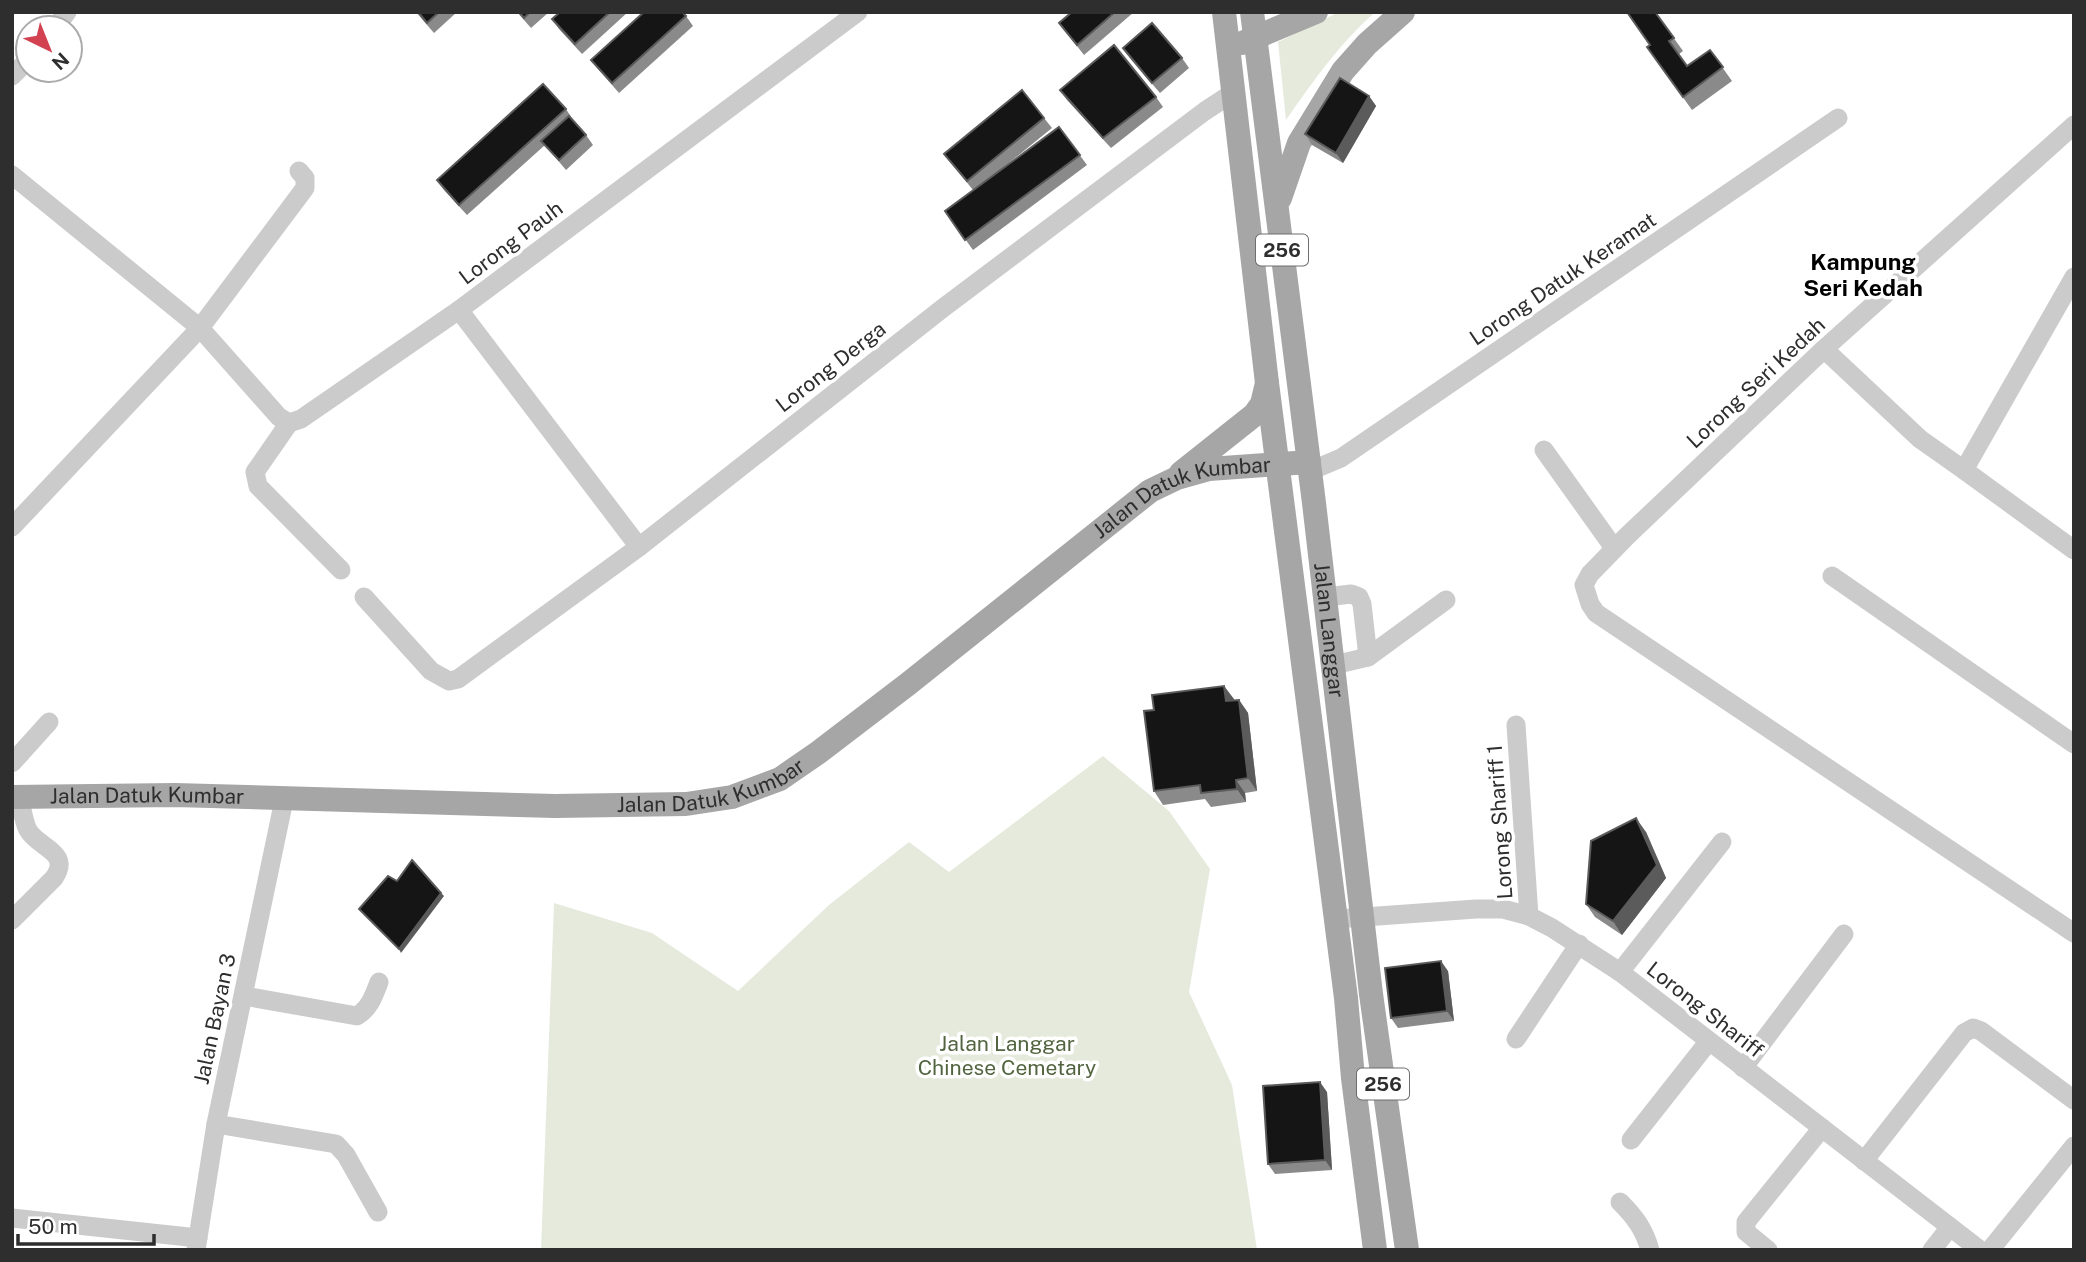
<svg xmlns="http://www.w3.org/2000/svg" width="2086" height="1262" viewBox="0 0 2086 1262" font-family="'Public Sans',sans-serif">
  <rect width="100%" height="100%" fill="#fff"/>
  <g fill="#e5eadd">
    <path d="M1339 12H1375C1339 44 1313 81 1286 120L1278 42Z"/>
    <path d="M1103 756 1169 811 1210 869 1189 992 1232 1085 1257 1250H541L554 903 652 933 738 991 829 905 909 842 949 872Z"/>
  </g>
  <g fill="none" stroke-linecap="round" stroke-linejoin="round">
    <g stroke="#cbcbcb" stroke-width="19">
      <path d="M55 28 67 12"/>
      <path d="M12 76 28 60"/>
      <path d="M2074 125 1824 349 1627 536 1590 574 1584 585 1590 604 1596 613 2074 933"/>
      <path d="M12 175 200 328 279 417 289 423 301 419 459 310 858 12"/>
      <path d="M2074 277 1964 470 2074 550"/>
      <path d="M459 310 639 547"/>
      <path d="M1824 349 1920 439 1964 470"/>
      <path d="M289 423 255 472 258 486 341 570"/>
      <path d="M1544 450 1614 548"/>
      <path d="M1310 471 1341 458 1838 118"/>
      <path d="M12 527 200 328 305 188V178L299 171"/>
      <path d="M1832 576 2074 744"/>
      <path d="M364 597 431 671 449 681 458 679 639 547 943 308 1205 111 1234 92"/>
      <path d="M1326 597 1351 594 1359 597 1362 604 1368 657"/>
      <path d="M1334 665 1368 657 1446 600"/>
      <path d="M1516 725 1529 916"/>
      <path d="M12 763 49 722"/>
      <path d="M1336 919 1476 909H1503L1529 916 1552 928 1620 972 1980 1250"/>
      <path d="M12 920 54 878C72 852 38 848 28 830 23 821 22 806 19 796"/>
      <path d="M1620 972 1722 842"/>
      <path d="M244 996 357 1016C370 1008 374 995 379 982"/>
      <path d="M1516 1039 1579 944"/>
      <path d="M1743 1068 1844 934"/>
      <path d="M216 1124 336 1144 346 1155 378 1212"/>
      <path d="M1631 1140 1709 1041"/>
      <path d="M1864 1161 1964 1033 1973 1028 1981 1031 2074 1100"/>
      <path d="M1620 1202C1635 1217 1644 1229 1650 1250"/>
      <path d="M12 1218 198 1238"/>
      <path d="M196 1250 216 1124 284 800"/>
      <path d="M1768 1250 1746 1232V1222L1822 1128"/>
      <path d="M1932 1250 1950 1227"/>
      <path d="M1990 1250 2074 1146"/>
    </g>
    <g stroke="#a6a6a6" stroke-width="24">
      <path d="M1224 12 1267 383 1346 998 1353 1078 1375 1250"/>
      <path id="s1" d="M1252 12 1314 503 1371 994 1407 1250"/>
      <path d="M1242 43 1316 12"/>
      <path d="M1280 198 1299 143 1343 71 1367 44 1403 12"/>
      <path d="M1181 473 1254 415 1262 404 1267 383"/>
      <path id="s2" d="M12 797 175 795 555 806 686 804 732 797 780 779 819 752 908 684 1150 491 1177 478 1209 469 1309 462"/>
    </g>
  </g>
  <g fill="#8a8a8a">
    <path d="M416 12H457L434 33Z"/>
    <path d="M517 12H549L531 28Z"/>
    <path d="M560 12H628L582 54 559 29 552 19Z"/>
    <path d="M1072 12H1134L1084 55 1059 23Z"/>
    <path d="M1655 12 1683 51 1679 54 1687 66 1710 50 1732 81 1692 110 1647 47 1650 45Z"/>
    <path d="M686 16 693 26 619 93 599 70 591 60Z"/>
    <path d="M1123 48 1182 58 1189 68 1160 93 1130 58Z"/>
    <path d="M1060 90 1156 97 1163 107 1111 148 1067 100Z"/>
    <path d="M1369 96 1376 106 1343 163 1312 145 1305 134Z"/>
    <path d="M566 109 573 120 586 135 593 145 566 170 545 145 467 215 444 190 437 180Z"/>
    <path d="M1044 118 1052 128 994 175 1059 127 1087 165 973 250 945 211 973 190 944 154Z"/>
    <path d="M1224 686 1234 700H1239L1248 713 1257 791 1245 793 1246 802 1211 807 1205 799 1163 805 1154 791Z"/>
    <path d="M1646 832 1666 878 1622 935 1595 917 1586 904Z"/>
    <path d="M1448 971 1454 1021 1398 1028 1391 1018Z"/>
    <path d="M1327 1092 1332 1170 1275 1174 1268 1164Z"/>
  </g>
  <g fill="#5b5b5b">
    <path d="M1369 96 1376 106 1343 163 1336 153Z"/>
    <path d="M1224 686 1234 699 1236 715 1226 701Z"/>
    <path d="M1239 700 1248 713 1257 791 1248 778Z"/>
    <path d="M1236 780 1245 793 1246 802 1237 789Z"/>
    <path d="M1636 818 1646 832 1666 878 1622 935 1613 921Z"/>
    <path d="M441 893 444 896 401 953 399 949Z"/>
    <path d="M1441 961 1448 971 1454 1021 1447 1011Z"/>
    <path d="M1320 1082 1327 1092 1332 1170 1325 1160Z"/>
  </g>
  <g fill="#151515" stroke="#5b5b5b" stroke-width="2">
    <path d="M418 12H439L427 23Z"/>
    <path d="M519 12H530L524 18Z"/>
    <path d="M560 12H610L575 44 552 19Z"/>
    <path d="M644 12H682L686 16 612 83 591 60Z"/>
    <path d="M1072 12H1115L1077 45 1059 23Z"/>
    <path d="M1627 12H1655L1674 38 1669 41 1687 66 1710 50 1723 67 1683 97 1647 47 1650 45Z"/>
    <path d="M1152 23 1182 58 1152 83 1123 48Z"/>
    <path d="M1114 45 1156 97 1103 138 1060 90Z"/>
    <path d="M1340 78 1369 96 1336 153 1305 134Z"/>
    <path d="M543 84 566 109 459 205 437 180Z"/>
    <path d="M1022 90 1044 118 967 181 944 154Z"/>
    <path d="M569 116 586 135 559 160 541 141Z"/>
    <path d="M1059 127 1080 155 965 240 945 211Z"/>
    <path d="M1224 686 1226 701 1239 700 1248 778 1236 780 1237 789 1201 793 1200 785 1154 791 1144 711 1154 710 1152 695Z"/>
    <path d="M1636 818 1657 865 1613 921 1586 904 1591 841Z"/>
    <path d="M412 860 441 893 399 949 359 909 388 876 397 881Z"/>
    <path d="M1441 961 1447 1011 1391 1018 1385 968Z"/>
    <path d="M1320 1082 1325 1160 1268 1164 1263 1086Z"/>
  </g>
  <g text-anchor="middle" stroke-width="7" stroke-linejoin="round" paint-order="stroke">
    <g fill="#fff" stroke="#6d6d6d" stroke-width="2">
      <rect x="1256" y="234.5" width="52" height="31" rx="5"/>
      <rect x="1357" y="1068.5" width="52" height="31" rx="5"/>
    </g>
    <g font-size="19" font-weight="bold" fill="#2e2e2e">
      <text x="1282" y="257">256</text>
      <text x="1383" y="1091">256</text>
    </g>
    <g font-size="21" fill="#2e2e2e" stroke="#fff">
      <text transform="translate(511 243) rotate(-37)" y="7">Lorong Pauh</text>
      <text transform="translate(1563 279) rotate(-34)" y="7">Lorong Datuk Keramat</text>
      <text transform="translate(831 367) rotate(-38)" y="7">Lorong Derga</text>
      <text transform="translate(1756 383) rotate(-43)" y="7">Lorong Seri Kedah</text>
      <text dy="7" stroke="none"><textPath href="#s2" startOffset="1269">Jalan Datuk Kumbar</textPath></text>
      <text dy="7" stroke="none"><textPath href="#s1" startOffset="623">Jalan Langgar</textPath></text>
      <text dy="7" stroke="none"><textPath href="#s2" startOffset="702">Jalan Datuk Kumbar</textPath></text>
      <text dy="7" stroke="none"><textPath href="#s2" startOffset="135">Jalan Datuk Kumbar</textPath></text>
      <text transform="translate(1500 822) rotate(-94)" y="7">Lorong Shariff 1</text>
      <text transform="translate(1705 1010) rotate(38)" y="7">Lorong Shariff</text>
      <text transform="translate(215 1019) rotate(-78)" y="7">Jalan Bayan 3</text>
    </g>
    <g font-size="21" fill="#536540" stroke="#fff">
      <text x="1007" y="1051">Jalan Langgar<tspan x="1007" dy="24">Chinese Cemetary</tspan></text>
    </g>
    <g font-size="23" font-weight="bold" fill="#000" stroke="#fff">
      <text x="1863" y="270">Kampung<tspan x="1863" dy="26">Seri Kedah</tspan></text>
    </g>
  </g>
  <rect width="2086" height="1262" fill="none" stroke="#2e2e2e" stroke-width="28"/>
  <g transform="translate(49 49) rotate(137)"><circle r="33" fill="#ffffff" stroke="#ababab" stroke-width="2"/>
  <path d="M0-5L12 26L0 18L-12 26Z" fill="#d34251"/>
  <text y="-10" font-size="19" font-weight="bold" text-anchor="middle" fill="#2e2e2e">N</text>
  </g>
  <path d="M18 1234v10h136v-10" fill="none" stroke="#2e2e2e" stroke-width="3.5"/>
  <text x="28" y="1234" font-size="21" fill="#2e2e2e" stroke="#ffffff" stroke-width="5" paint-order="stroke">50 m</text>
</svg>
